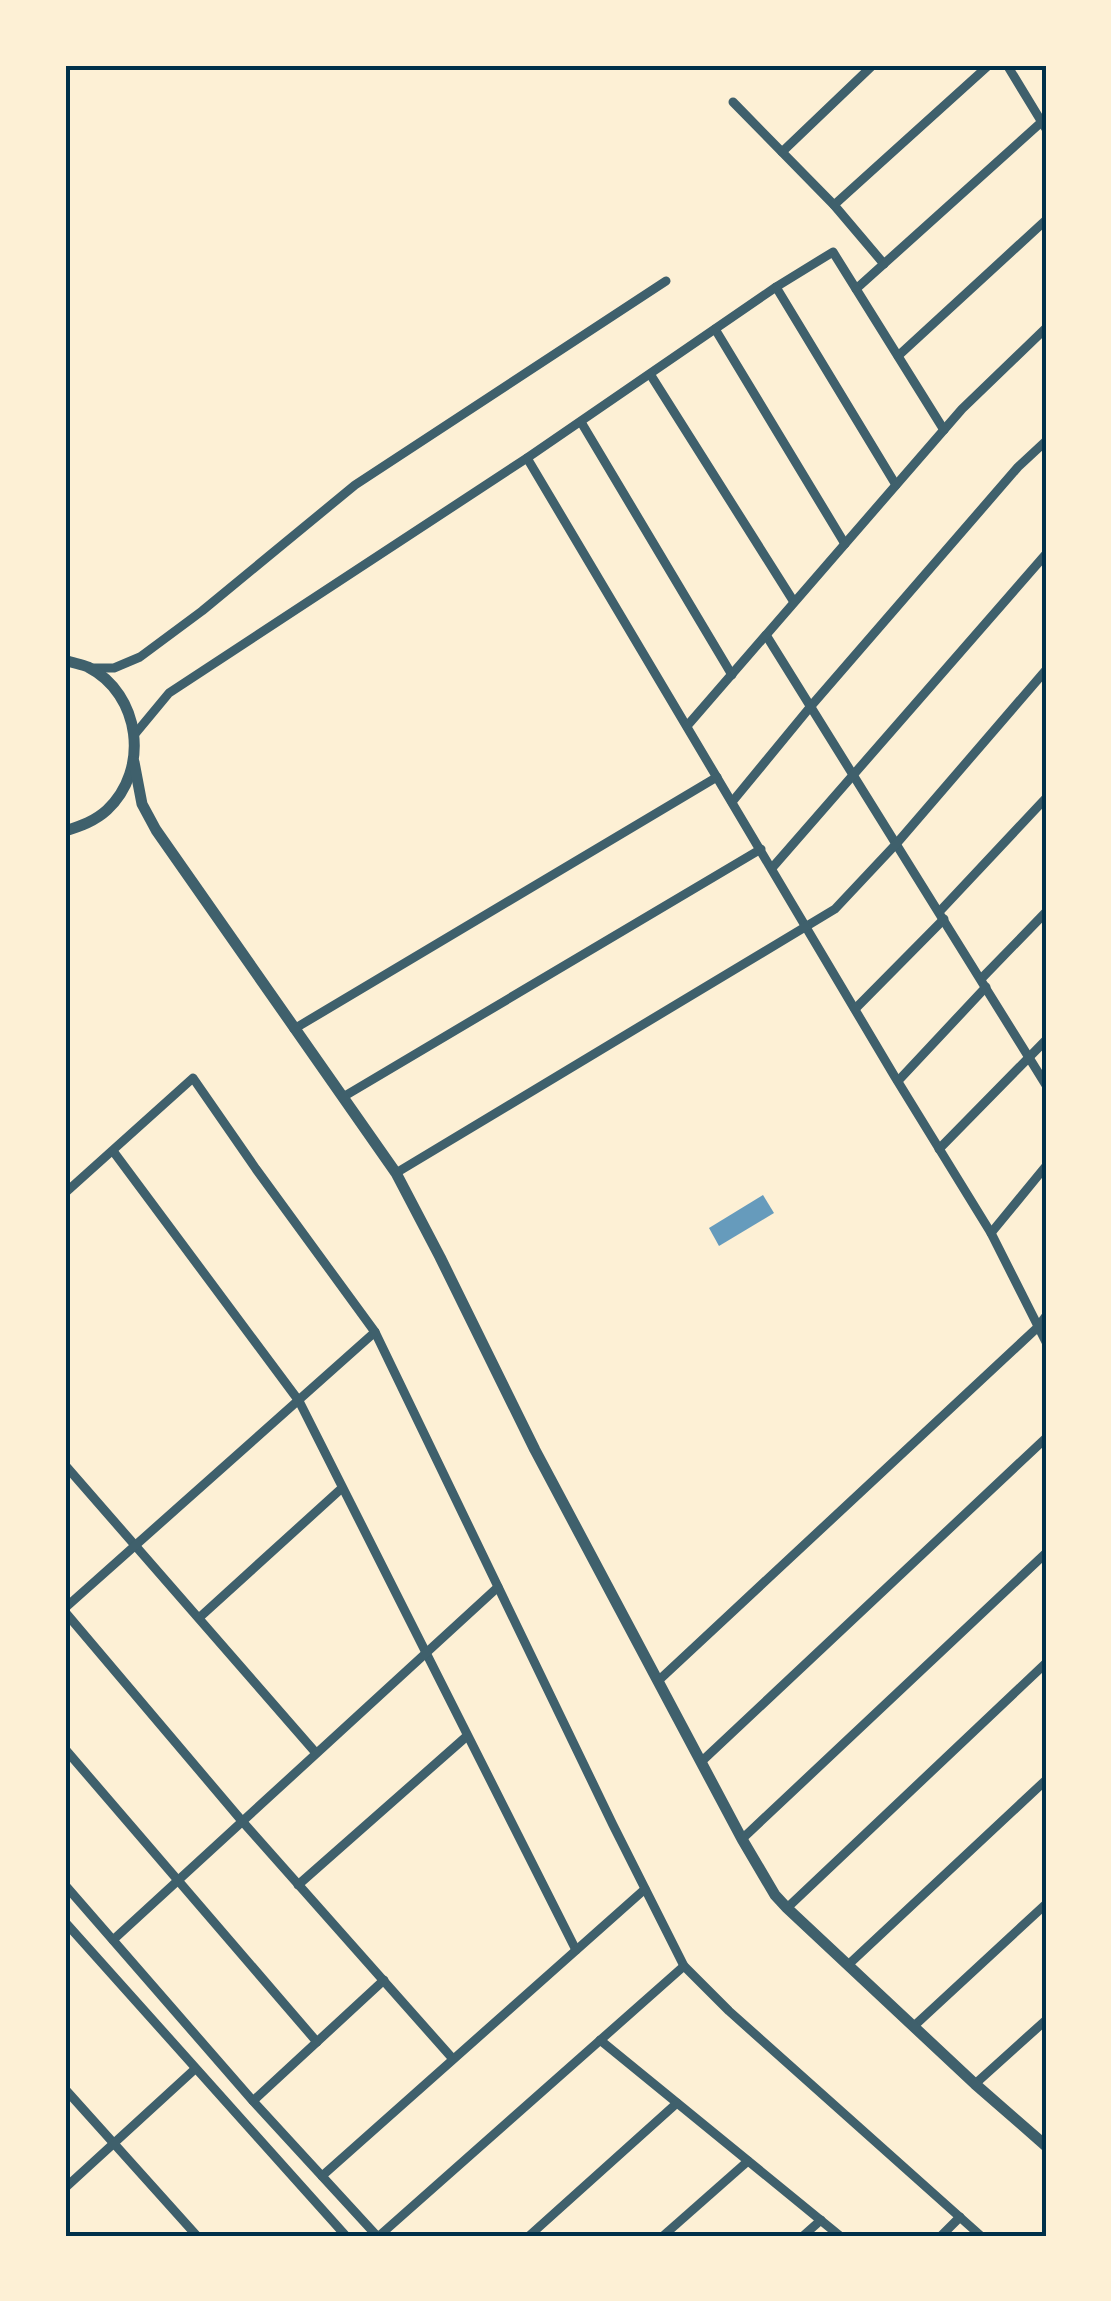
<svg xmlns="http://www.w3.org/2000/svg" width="1111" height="2301" viewBox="0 0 1111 2301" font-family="'Space Grotesk',sans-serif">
  <rect width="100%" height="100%" fill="#fdf0d5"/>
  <path fill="#669bbc" d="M763 1195 774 1213 719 1246 709 1228Z"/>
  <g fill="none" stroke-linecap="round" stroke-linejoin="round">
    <g stroke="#3f606c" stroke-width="9">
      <path d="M1007 65 1046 129"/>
      <path d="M733 102 834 205 884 264"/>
      <path d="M782 152 873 65"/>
      <path d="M834 205 989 65"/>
      <path d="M776 287 896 485"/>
      <path d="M856 289 1046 118"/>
      <path d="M715 329 845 544"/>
      <path d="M898 356 1046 220"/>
      <path d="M650 374 794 602"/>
      <path d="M581 422 732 675"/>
      <path d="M527 458 895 1077 991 1233 1046 1342"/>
      <path d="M766 635 1046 1085"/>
      <path d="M91 668H114L140 657 202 611 355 485 666 281"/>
      <path d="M687 726 962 409 1046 328"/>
      <path d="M135 734 169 693 527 458 776 287 833 252 944 430"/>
      <path d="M732 802 811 706 1018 467 1046 441"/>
      <path d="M772 868 1046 554"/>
      <path d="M940 911 1046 798"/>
      <path d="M981 979 1046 912"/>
      <path d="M855 1009 944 919"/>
      <path d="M294 1029 717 777"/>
      <path d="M898 1081 986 987"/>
      <path d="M343 1097 761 849"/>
      <path d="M939 1149 1046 1040"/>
      <path d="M113 1151 299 1401 576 1950"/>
      <path d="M396 1173 835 909 897 843 1046 670"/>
      <path d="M65 1193 193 1078 256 1169 375 1332 613 1825 684 1966 729 2011 981 2236"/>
      <path d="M991 1233 1046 1166"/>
      <path d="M65 1465 316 1753"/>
      <path d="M65 1608 375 1332"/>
      <path d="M65 1612 242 1821 453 2059"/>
      <path d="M200 1617 342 1488"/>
      <path d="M658 1681 1038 1327 1046 1316"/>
      <path d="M65 1749 317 2042"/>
      <path d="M701 1762 1046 1438"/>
      <path d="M742 1839 1046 1553"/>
      <path d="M65 1885 253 2101 377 2236"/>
      <path d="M298 1885 467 1736"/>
      <path d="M787 1908 1046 1663"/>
      <path d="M65 1922 346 2236"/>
      <path d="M113 1940 498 1587"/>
      <path d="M848 1965 1046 1780"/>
      <path d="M914 2026 1046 1904"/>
      <path d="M600 2040 840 2236"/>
      <path d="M975 2084 1046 2020"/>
      <path d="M65 2089 197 2236"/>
      <path d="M253 2101 384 1980"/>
      <path d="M322 2176 645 1889"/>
      <path d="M65 2188 195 2069"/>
      <path d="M379 2236 684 1966"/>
      <path d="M529 2236 677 2103"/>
      <path d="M663 2236 748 2161"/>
      <path d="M803 2236 821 2220"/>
      <path d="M941 2236 960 2217"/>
    </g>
    <g stroke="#3f606c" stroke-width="11">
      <path d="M65 660C72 663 81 664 88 667 141 694 150 770 107 810 95 821 81 826 65 831"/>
      <path d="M134 762 142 804 156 830 396 1173 440 1257 535 1450 742 1839 775 1895 787 1908 975 2084 1046 2146"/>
    </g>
  </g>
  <rect width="1111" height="2301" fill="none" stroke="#fdf0d5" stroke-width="135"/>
  <rect x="68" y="68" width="976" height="2166" fill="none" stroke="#003049" stroke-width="4"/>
</svg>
